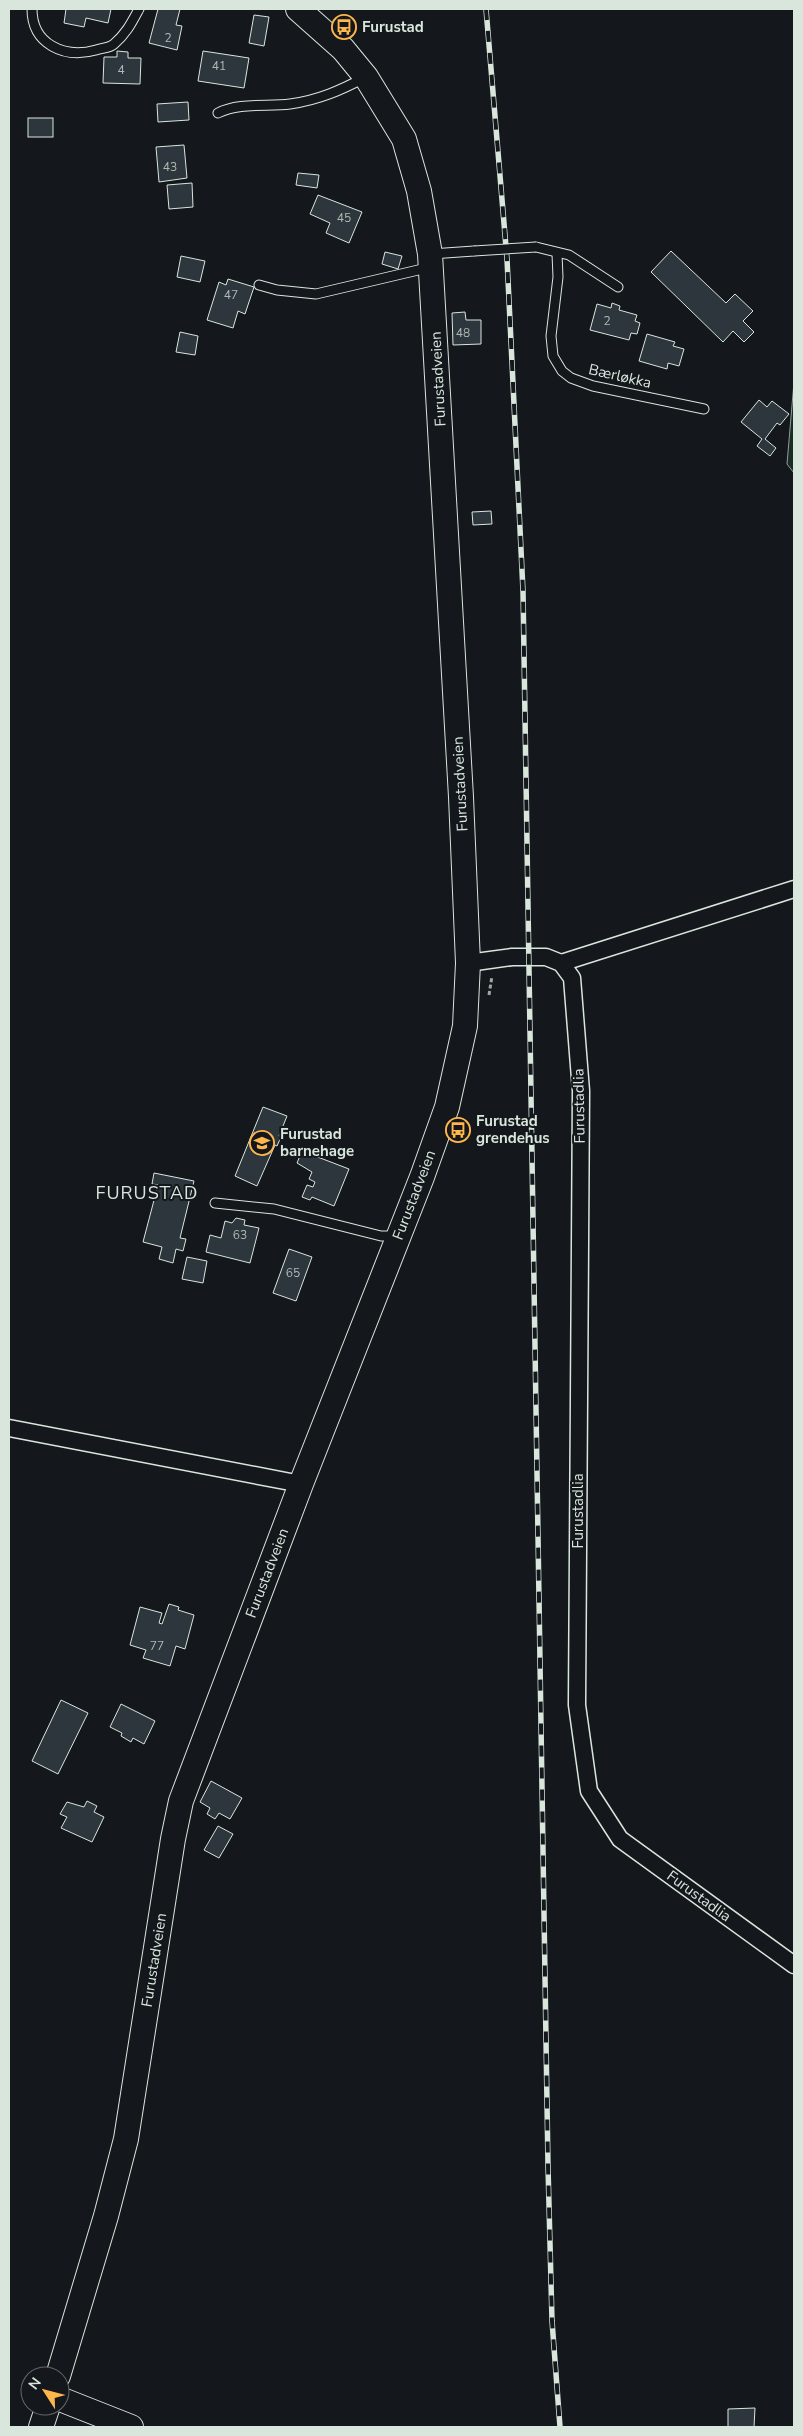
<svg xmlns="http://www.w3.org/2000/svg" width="803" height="2436" viewBox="0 0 803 2436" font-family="'Nunito Sans',sans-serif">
  <rect width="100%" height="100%" fill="#14181c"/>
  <path fill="#1a2d24" stroke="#939e99" d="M794 382V473L787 464Z"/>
  <g fill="#2c363c" stroke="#d8e6dc">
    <path d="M66 9H111L108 23 86 18 84 27 64 23Z"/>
    <path d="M158 9H180L176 25 182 26 177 50 149 43Z"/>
    <path d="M254 15 269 17 264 46 249 43Z"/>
    <path d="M117 51 128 52V58H141L140 84 103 83 104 57H117Z"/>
    <path d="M203 51 249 58 244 88 198 81Z"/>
    <path d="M188 102 189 120 158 122 157 104Z"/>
    <rect x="28" y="118" width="25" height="19"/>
    <path d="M184 145 187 178 159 182 156 147Z"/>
    <path d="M298 173 319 175 317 188 296 185Z"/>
    <path d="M192 183 193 207 169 209 167 185Z"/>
    <path d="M318 195 362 212 349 243 326 233 330 223 310 214Z"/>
    <path d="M671 251 726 303 735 294 753 311 743 321 754 332 744 342 733 331 723 342 651 272Z"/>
    <path d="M385 252 402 256 398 269 382 264Z"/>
    <path d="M181 256 205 261 200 282 177 277Z"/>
    <path d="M228 279 254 287 245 314 238 311 233 328 207 320 219 282 226 285Z"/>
    <path d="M612 303 620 306 619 310 637 315 635 321 640 323 637 334 631 333 629 340 590 330 597 304 611 308Z"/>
    <path d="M465 312 466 320H481V344L453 345 452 313Z"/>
    <path d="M180 332 198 336 195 355 176 352Z"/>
    <path d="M647 334 675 342 673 346 684 349 679 366 668 363 667 369 639 361Z"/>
    <path d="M759 400 767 407 772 401 789 414 780 425 777 423 765 439 776 448 770 456 757 446 762 439 741 422Z"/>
    <path d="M491 511 492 524 473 525 472 512Z"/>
    <path d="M263 1107 287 1116 279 1136 281 1137 277 1146 275 1145 257 1186 235 1176Z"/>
    <path d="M302 1151 349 1169 334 1206 312 1197 310 1200 302 1197 307 1185 313 1187 315 1182 309 1179 312 1172 297 1163Z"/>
    <path d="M154 1173 194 1181 180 1238 186 1239 183 1251 176 1249 173 1263 159 1259 162 1247 143 1242 158 1185 152 1184Z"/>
    <path d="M236 1218 245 1220 244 1225 259 1228 250 1263 206 1252 210 1235 221 1238 225 1221 232 1223Z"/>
    <path d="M289 1249 312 1257 296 1301 273 1293Z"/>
    <path d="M187 1257 207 1261 203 1283 182 1279Z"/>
    <path d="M169 1604 179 1607 178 1610 194 1615 185 1649 176 1646 170 1666 143 1658 146 1650 130 1645 140 1607 162 1613 159 1623 162 1624Z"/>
    <path d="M61 1700 88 1713 58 1774 32 1761Z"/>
    <path d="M121 1704 155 1721 144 1744 133 1738 131 1742 121 1736 122 1733 110 1727Z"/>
    <path d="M211 1781 242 1798 230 1819 219 1813 215 1819 207 1814 210 1808 200 1802Z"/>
    <path d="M87 1801 97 1806 94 1812 104 1817 92 1842 61 1828 67 1817 60 1814 67 1802 84 1807Z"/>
    <path d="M218 1826 233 1834 219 1858 204 1850Z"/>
    <path d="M755 2408 754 2427H728V2409Z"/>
  </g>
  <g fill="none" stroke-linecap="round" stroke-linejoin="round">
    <defs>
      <g id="lane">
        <path d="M32 9C32 44 64 59 96 50 102 48 110 48 114 44 126 34 132 22 139 9"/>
        <path d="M218 113C239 102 268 107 290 104 319 100 341 90 366 77"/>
        <path d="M536 247 569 255 618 287"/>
        <path d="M431 254 474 251"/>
        <path d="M557 254 558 277 551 336 553 356 562 371 571 378 593 386 704 409"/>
        <path d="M259 285 277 290 316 294 431 267"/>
        <path d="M215 1203 274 1209 381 1236H396"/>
      </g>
      <g id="street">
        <path d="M468 963 512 957H546L561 963 572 978 581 1091 577 1705 589 1791 620 1839 794 1965"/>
        <path d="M561 963 794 889"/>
        <path d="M9 1428 301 1484"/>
      </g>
      <g id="secondary">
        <path d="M58 2376 106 2216 126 2139 173 1839 181 1801 301 1484 422 1177 447 1107 465 1026 468 963 461 797 430 254 419 191 404 139 366 77 343 49 298 9"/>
        <path d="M60 2399 131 2427"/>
        <path d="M41 2427 48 2406"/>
      </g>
    </defs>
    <use href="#lane" stroke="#d8e6dc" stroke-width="11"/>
    <use href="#street" stroke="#d8e6dc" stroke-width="19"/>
    <use href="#secondary" stroke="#d8e6dc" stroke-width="26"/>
    <path stroke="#9da8a2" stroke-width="3" stroke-dasharray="4 2.5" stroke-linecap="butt" d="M489 995 492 976"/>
    <use href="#lane" stroke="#14181c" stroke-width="9"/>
    <use href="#street" stroke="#14181c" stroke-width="16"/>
    <use href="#secondary" stroke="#14181c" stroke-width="24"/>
    <defs>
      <path id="rail" d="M486 9 507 259 523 591 548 2166 552 2321 560 2427"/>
    </defs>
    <use href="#rail" stroke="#d8e6dc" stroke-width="5.5"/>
    <use href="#rail" stroke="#14181c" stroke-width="4" stroke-dasharray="11" stroke-linecap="butt"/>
    <defs>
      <path id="lane-bridge" d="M474 251 536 247"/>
    </defs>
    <use href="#lane-bridge" stroke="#d8e6dc" stroke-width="11" stroke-linecap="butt"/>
    <use href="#lane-bridge" stroke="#14181c" stroke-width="9"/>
  </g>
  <defs>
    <symbol id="bus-ring" viewBox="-11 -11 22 22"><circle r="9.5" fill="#14181c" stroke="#ffb74d" stroke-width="1.5"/><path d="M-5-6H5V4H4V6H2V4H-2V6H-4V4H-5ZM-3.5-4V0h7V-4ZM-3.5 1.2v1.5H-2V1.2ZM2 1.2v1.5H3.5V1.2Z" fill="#ffb74d"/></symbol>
    <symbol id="school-ring" viewBox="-11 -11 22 22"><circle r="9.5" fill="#14181c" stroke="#ffb74d" stroke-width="1.5"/><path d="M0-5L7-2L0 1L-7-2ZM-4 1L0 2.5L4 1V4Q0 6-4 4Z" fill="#ffb74d"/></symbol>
  </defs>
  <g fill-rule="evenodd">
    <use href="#bus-ring" x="330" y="13" width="28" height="28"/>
    <use href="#bus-ring" x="444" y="1116" width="28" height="28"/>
    <use href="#school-ring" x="248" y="1129" width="28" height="28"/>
  </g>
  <g text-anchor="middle" stroke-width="4" stroke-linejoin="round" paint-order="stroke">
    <g font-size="12" fill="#adbab4">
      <text x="168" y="42">2</text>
      <text x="219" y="70">41</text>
      <text x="121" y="74">4</text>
      <text x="170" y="171">43</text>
      <text x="344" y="222">45</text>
      <text x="231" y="299">47</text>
      <text x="607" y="325">2</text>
      <text x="463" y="337">48</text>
      <text x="240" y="1239">63</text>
      <text x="293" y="1277">65</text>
      <text x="157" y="1650">77</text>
    </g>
    <g font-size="15" font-weight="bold" fill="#d8e6dc" stroke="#14181c" text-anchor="start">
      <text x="362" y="32">Furustad</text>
      <text x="476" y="1126">Furustad<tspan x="476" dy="17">grendehus</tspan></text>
      <text x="280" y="1139">Furustad<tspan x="280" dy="17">barnehage</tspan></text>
    </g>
    <g font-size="15" fill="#d8e6dc" stroke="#14181c">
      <text transform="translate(620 376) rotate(13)" y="5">Bærløkka</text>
      <text transform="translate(438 379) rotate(-93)" y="5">Furustadveien</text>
      <text transform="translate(460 784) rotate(-93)" y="5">Furustadveien</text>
      <text transform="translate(579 1106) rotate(-91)" y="5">Furustadlia</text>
      <text transform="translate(414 1195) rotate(-69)" y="5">Furustadveien</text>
      <text transform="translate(578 1511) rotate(-90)" y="5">Furustadlia</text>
      <text transform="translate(267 1573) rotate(-69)" y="5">Furustadveien</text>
      <text transform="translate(699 1896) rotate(36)" y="5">Furustadlia</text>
      <text transform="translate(154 1960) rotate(-81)" y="5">Furustadveien</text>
    </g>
    <g font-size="18" letter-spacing="1" fill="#d8e6dc" stroke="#14181c">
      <text x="147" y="1199">FURUSTAD</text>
    </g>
  </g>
  <rect width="803" height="2436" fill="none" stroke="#d8e6dc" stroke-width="20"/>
  <g transform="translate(45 2391) rotate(306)"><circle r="24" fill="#14181c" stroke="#626a69"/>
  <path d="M0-4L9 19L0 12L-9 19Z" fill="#ffb74d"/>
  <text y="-8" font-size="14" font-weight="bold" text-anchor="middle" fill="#d8e6dc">N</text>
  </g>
</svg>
